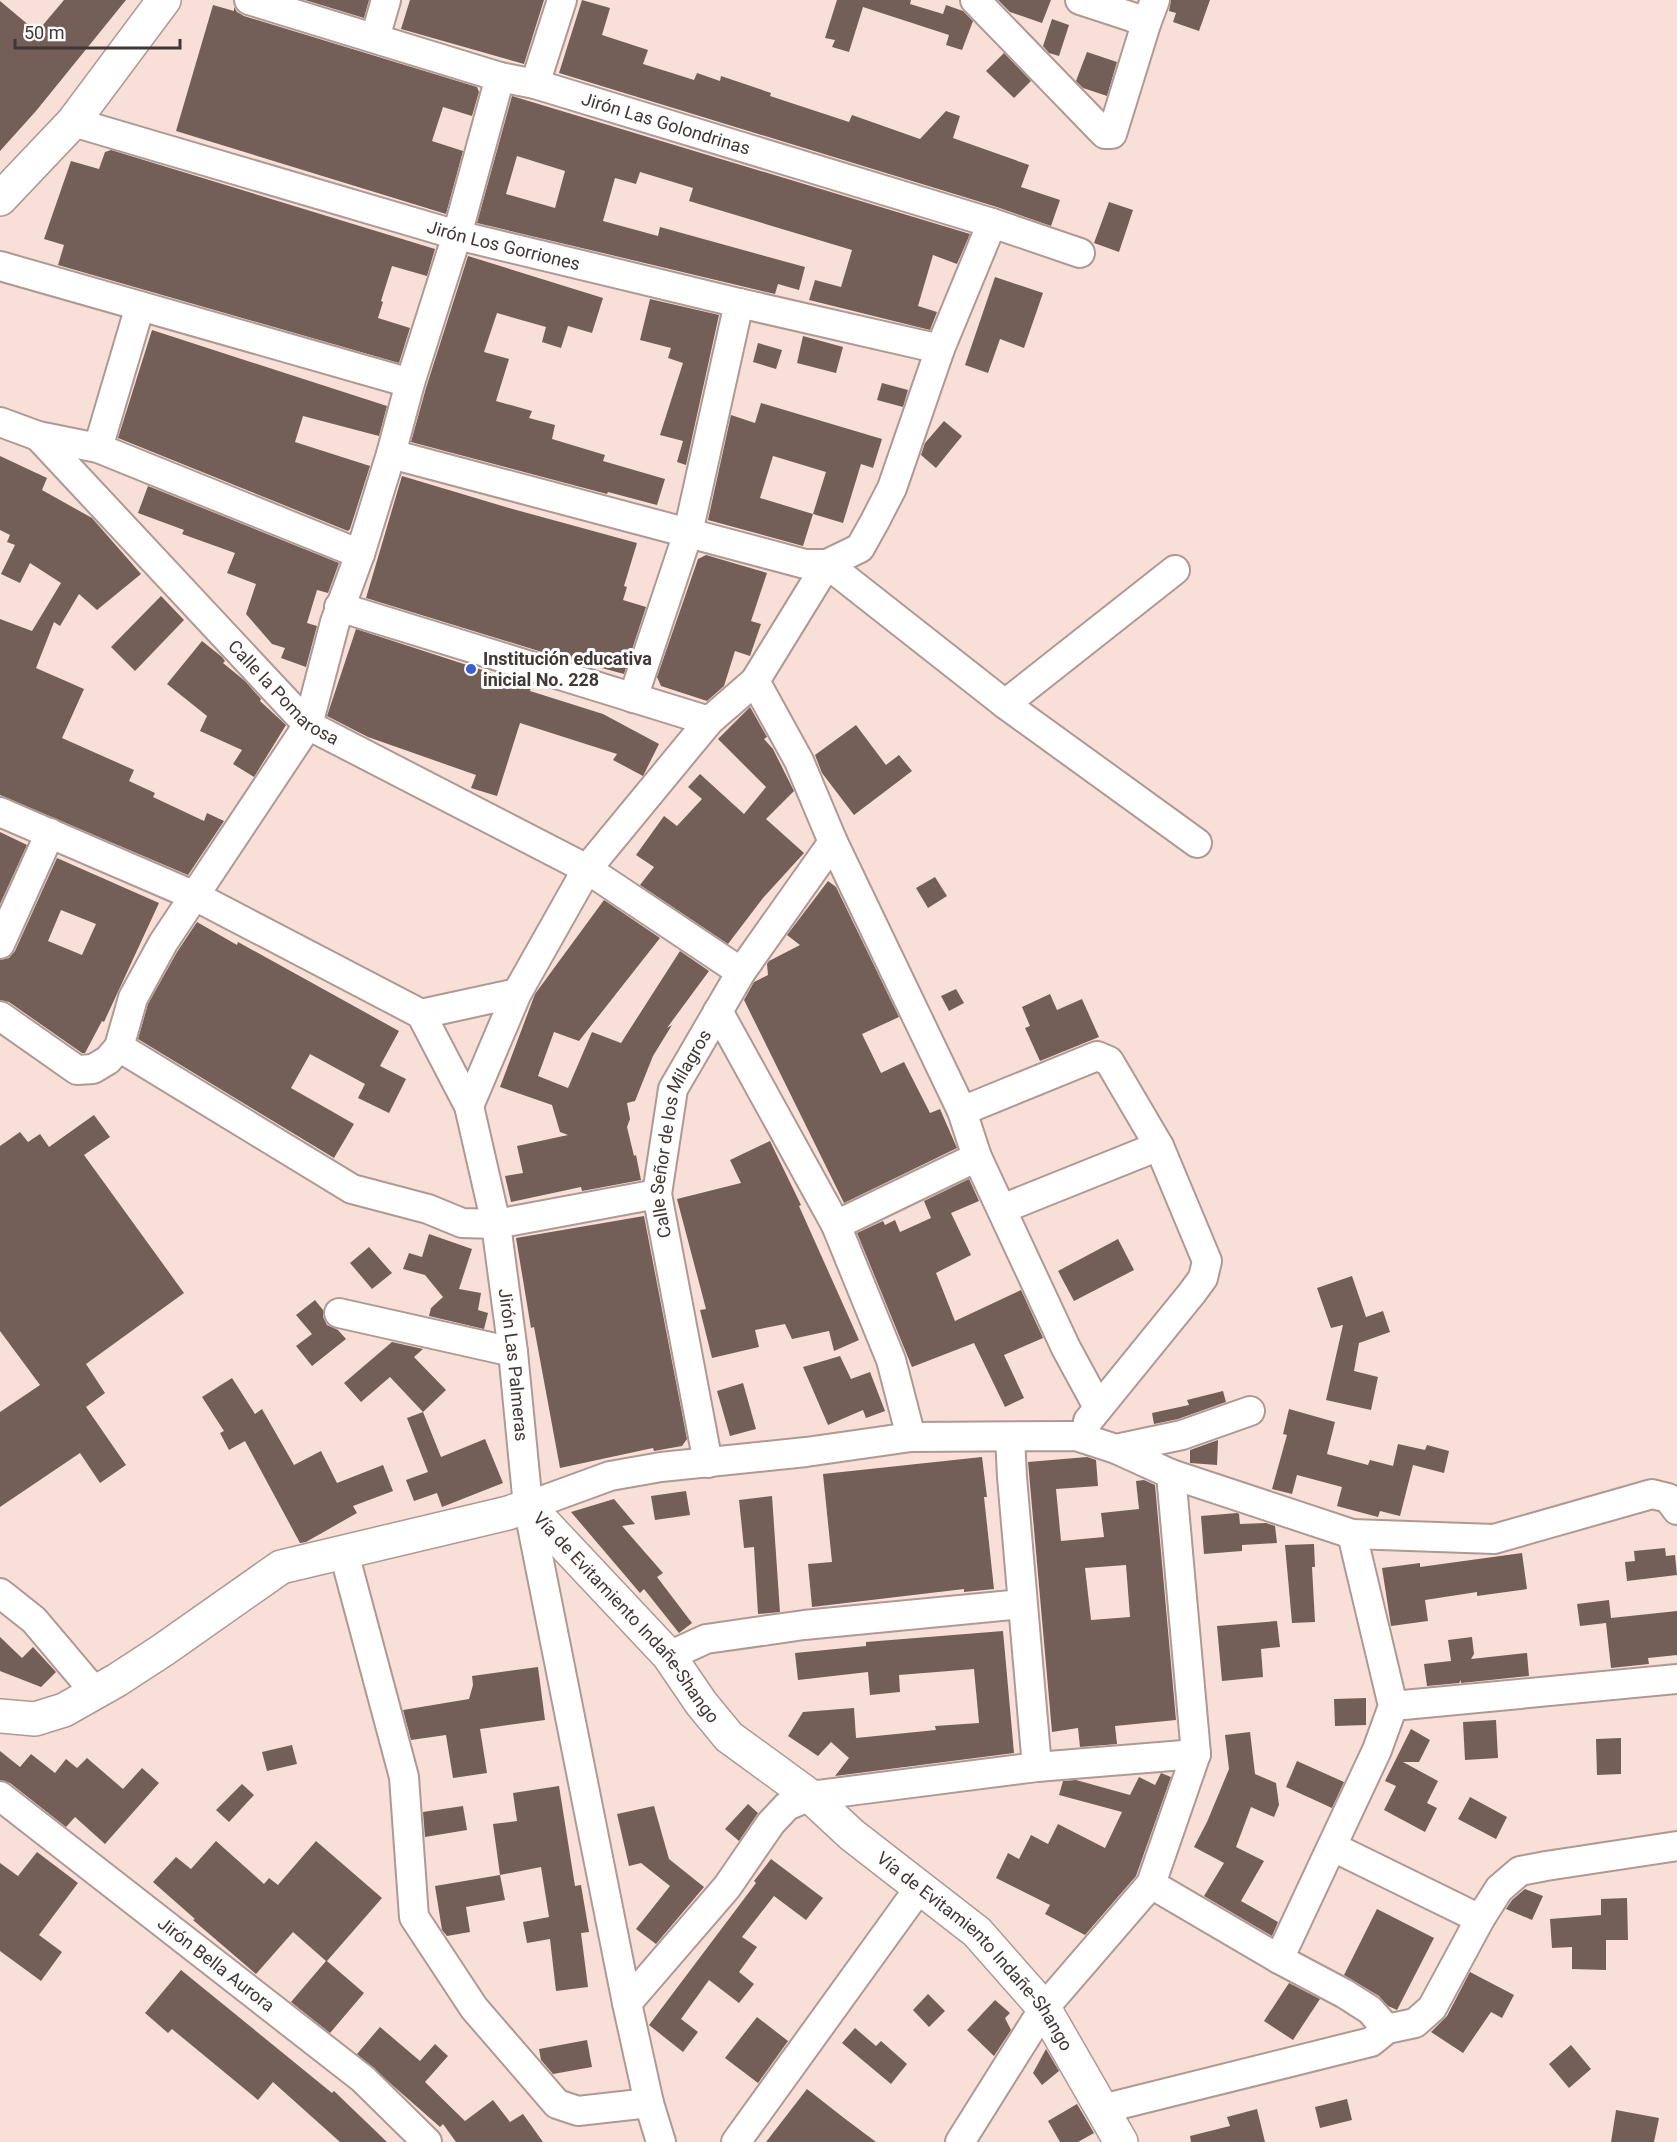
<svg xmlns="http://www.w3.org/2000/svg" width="1677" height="2142" viewBox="0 0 1677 2142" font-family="Roboto,sans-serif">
  <rect width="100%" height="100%" fill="#f8e0d8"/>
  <g fill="#735e58" fill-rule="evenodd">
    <path d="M64 0H126L36 111 0 151V1L37 32Z"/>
    <path d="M305 0H369L364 18Z"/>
    <path d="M410 0H544L524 64 401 29Z"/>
    <path d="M582 0 610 8 602 35 648 50 643 64 672 73 694 80 697 73 720 81 721 76 771 93 770 96 849 122 852 115 920 139 946 111 960 116 953 138 1029 165 1021 187 1060 200 1051 226 997 207 559 73Z"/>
    <path d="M837 0H911L910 4 943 14 946 5 963 11 973 21 962 50 946 45 949 35 863 7 849 52 832 47 835 40 825 38Z"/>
    <path d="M998 0H1051L1042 23 1010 12Z"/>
    <path d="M1171 0H1210L1199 31 1173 22 1176 13 1169 11Z"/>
    <path d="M213 5 234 11V7L237 12 244 16 477 87 479 92 472 116 443 107 432 141 463 151 446 214 176 131Z"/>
    <path d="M1052 19 1069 25 1059 56 1049 53 1043 46Z"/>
    <path d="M1087 52 1117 62 1107 96 1083 88 1076 81Z"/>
    <path d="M1004 53 1031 81 1014 98 986 71Z"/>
    <path d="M512 96 970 234 957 264 933 255 918 306 937 312 930 330 809 300 815 280 841 287 852 250 689 201 693 188 640 172 636 184 615 178 603 221 658 236 660 227 805 267 799 290 778 284 775 294 477 223ZM517 156 565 171 555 208 506 194Z"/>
    <path d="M111 150 435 249 427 276 392 266 381 301 383 302 378 318 410 328 399 363 58 265 64 245 44 239 71 161 99 169 105 152Z"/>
    <path d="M1109 202 1133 210 1119 252 1094 243Z"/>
    <path d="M468 256 603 298 592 333 568 326 561 348 542 342 546 327 497 313 484 352 509 359 496 401 532 411 529 418 555 425 552 439 605 455 603 461 665 479 657 505 608 492 607 494 411 442 426 388Z"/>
    <path d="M995 277 1043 293 1024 348 1000 339 988 373 965 365Z"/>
    <path d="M650 299 719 315 686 465 677 462 683 441 660 435 683 363 668 358 671 348 640 340Z"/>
    <path d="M152 330 387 406 379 436 303 416 295 442 370 466 350 529 348 531 118 438Z"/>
    <path d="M803 336 843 347 836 373 797 363Z"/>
    <path d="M758 343 782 350 776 369 753 362Z"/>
    <path d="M882 383 908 390 903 407 877 400Z"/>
    <path d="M761 403 882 439 873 468 861 464 843 523 813 514 803 546 708 520 731 415 755 423ZM773 456 826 472 813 514 760 498Z"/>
    <path d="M944 421 962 436 936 468 921 455 925 443Z"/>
    <path d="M0 456 47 478 42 490 92 518 141 574 97 610 79 594 60 626 54 622 36 668 84 689 62 738 134 770 129 781 155 793 153 797 204 821 207 813 224 821 188 875 0 795V619L32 631 61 583 30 563 20 583 1 574 15 545 7 542 10 535 0 530Z"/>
    <path d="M402 476 509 508 637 543 624 586 627 587 623 600 646 607 624 674 542 652 366 598Z"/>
    <path d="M148 486 339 563 328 593 317 590 307 623 317 626 306 667 281 658 285 648 272 644 246 614 256 584 227 573 235 553 182 534 184 530 138 513Z"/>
    <path d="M706 555 767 573 751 621 761 624 750 656 735 651 724 686 707 701 661 686 657 677 698 559Z"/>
    <path d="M161 596 184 620 135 671 111 647Z"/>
    <path d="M356 629 507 678V676L532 684 530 691 603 714 659 744 643 776 613 760 617 754 520 723 497 796 471 788 476 775 368 737 327 716Z"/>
    <path d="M202 641 222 657 225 661 223 663 245 681 261 699 260 701 286 725 254 777 233 764 242 750 200 731 207 716 167 684Z"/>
    <path d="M750 707 767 737 764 739 773 749 794 791 766 819 804 853 763 898 728 944 640 885 654 867 636 855 664 816 677 826 702 799 688 787 700 774 744 814 766 787 718 739Z"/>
    <path d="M856 725 886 765 899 755 912 771 854 815 822 773 815 755Z"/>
    <path d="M0 832 27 845 0 904Z"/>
    <path d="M57 858 159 903 104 1022 102 1021 85 1053H82L9 1002 0 1000V960L9 958 15 951ZM61 910 96 924 82 955 48 941Z"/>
    <path d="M935 877 947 896 928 908 916 888Z"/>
    <path d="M828 881 836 887 899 1017 862 1034 881 1073 904 1062 930 1113 940 1109 957 1148 844 1203 744 1000 754 982 768 975 767 964 769 961 800 945 787 935Z"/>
    <path d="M604 900 660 938 579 1041 554 1032 538 1076 568 1088 592 1032 621 1043 680 951 709 971 667 1028 672 1025 653 1056 635 1101 627 1103 630 1119 627 1127 634 1156 636 1155 641 1180 582 1191 581 1187 511 1202 505 1176 523 1173 517 1146 568 1135 560 1132 552 1105 500 1087 535 994Z"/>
    <path d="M197 922 237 945 238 942 399 1031 380 1066 406 1079 389 1113 358 1098 365 1084 310 1054 291 1088 354 1124 334 1158 138 1039 148 1004 177 952Z"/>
    <path d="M956 989 964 1003 949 1011 941 996Z"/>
    <path d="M1050 994 1057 1010 1082 999 1099 1037 1040 1061 1025 1028 1030 1026 1022 1007Z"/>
    <path d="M94 1115 110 1137 84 1155 184 1293 86 1364 105 1393 86 1407 126 1465 100 1483 80 1453 0 1507V1412L40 1385 0 1331V1146L20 1132 28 1142 40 1134 49 1147Z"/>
    <path d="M770 1141 801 1205 799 1206 859 1340 834 1351 829 1331 792 1339 785 1324 755 1330 759 1347 712 1358 700 1310 706 1309 677 1199 741 1183 730 1160Z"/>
    <path d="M969 1179 979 1201 951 1213 971 1255 936 1273 955 1321 1021 1290 1043 1338 1004 1355 1024 1398 1005 1407 974 1343 912 1367 857 1233 883 1221 885 1225 895 1220 900 1232 931 1218 924 1201Z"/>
    <path d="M644 1216 687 1439 682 1446 654 1451 653 1448 560 1468 534 1327 531 1328 516 1238Z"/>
    <path d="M429 1234 472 1249 459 1289 481 1293 478 1310 488 1313 484 1329 429 1316 431 1308 443 1297 425 1275 403 1269 409 1253 422 1257Z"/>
    <path d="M1118 1239 1134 1270 1074 1301 1058 1271Z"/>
    <path d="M369 1247 392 1273 372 1289 350 1263Z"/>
    <path d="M1352 1276 1366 1317 1383 1311 1390 1332 1359 1343 1354 1371 1378 1377 1371 1410 1326 1400 1343 1325 1331 1328 1317 1288Z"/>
    <path d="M315 1300 323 1310V1317L327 1325 338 1330 346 1339 312 1366 296 1346 312 1334 296 1315Z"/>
    <path d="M392 1342 423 1349 414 1357 446 1390 423 1412 390 1377 361 1402 344 1383Z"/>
    <path d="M840 1356 851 1379 870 1372 885 1411 866 1418 863 1410 828 1425 803 1367Z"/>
    <path d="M232 1378 255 1414 262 1409 294 1465 321 1451 337 1483 383 1465 393 1491 353 1506 357 1513 306 1542 300 1543 245 1441 229 1450 220 1433 224 1431 202 1397Z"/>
    <path d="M743 1383 756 1429 730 1436 717 1391Z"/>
    <path d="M1223 1391 1226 1402 1178 1419 1154 1424 1152 1413 1189 1405 1187 1400Z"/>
    <path d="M1289 1409 1335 1422 1327 1454 1368 1465 1370 1460 1393 1466 1398 1444 1425 1450 1427 1445 1449 1451 1444 1473 1413 1465 1400 1516 1380 1511 1378 1517 1337 1506 1342 1487 1297 1475 1292 1494 1272 1489 1287 1435 1283 1434Z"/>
    <path d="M423 1412 441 1457 485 1439 503 1483 442 1507 437 1493 414 1501 406 1480 428 1472 407 1418Z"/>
    <path d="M1218 1440 1217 1465 1190 1463V1450Z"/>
    <path d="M982 1457 987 1497H984L994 1589 964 1592V1589L812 1607 808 1564 832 1562 823 1474Z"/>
    <path d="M1087 1457 1096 1460 1098 1486 1056 1489 1061 1541 1104 1537 1101 1513 1139 1509 1136 1481 1144 1480 1155 1485 1176 1720 1115 1726 1117 1744 1080 1747 1078 1728 1052 1732 1028 1462ZM1126 1565 1130 1617 1091 1620 1085 1568Z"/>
    <path d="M686 1491 690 1515 655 1520 651 1496Z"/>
    <path d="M772 1496 780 1612 758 1614 754 1547 744 1548 739 1500Z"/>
    <path d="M614 1499 635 1524 622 1526 663 1573 657 1577 692 1623 679 1633 644 1589 640 1593 571 1512Z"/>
    <path d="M1237 1513 1239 1514 1240 1524 1266 1523 1275 1526 1277 1543 1242 1545V1551L1204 1554 1201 1516Z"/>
    <path d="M1314 1544 1315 1567H1312L1315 1622 1292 1623 1285 1545Z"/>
    <path d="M1665 1548 1666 1556 1675 1555 1677 1575 1627 1581 1625 1562 1635 1561 1634 1551Z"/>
    <path d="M1522 1553 1527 1589 1477 1596V1592L1425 1600 1428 1621 1391 1626 1382 1568 1420 1563V1567Z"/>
    <path d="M1609 1600 1611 1618 1677 1611V1655L1648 1658 1649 1664 1611 1668 1606 1623 1580 1626 1577 1604Z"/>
    <path d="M1277 1621 1280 1647 1261 1649 1263 1677 1222 1681 1217 1626Z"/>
    <path d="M1003 1631 1014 1753 835 1776 849 1758 831 1742 818 1756 788 1736 803 1712 854 1708 856 1738 936 1730 935 1726 979 1723 974 1669 899 1675 900 1692 870 1695 868 1672 798 1680 795 1653 866 1646V1642Z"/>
    <path d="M0 1637 22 1658 33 1647 56 1672 41 1687 0 1671Z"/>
    <path d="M1472 1637 1474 1654 1471 1659 1527 1653 1529 1676 1461 1683V1680L1459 1683 1427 1686 1424 1664 1451 1661 1448 1640Z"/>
    <path d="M538 1667 545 1720 480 1729 487 1773 453 1778 446 1735 411 1740 403 1710 469 1699 473 1685 472 1676Z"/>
    <path d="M1366 1698V1725L1335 1726 1334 1699Z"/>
    <path d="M1496 1720 1498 1758 1465 1760 1463 1722Z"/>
    <path d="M1411 1729 1430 1740 1419 1762H1403L1438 1781 1427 1803 1437 1808 1425 1832 1384 1810 1396 1786 1385 1781Z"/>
    <path d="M1250 1732 1255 1774 1276 1783 1279 1805 1274 1817 1251 1807 1236 1847 1264 1861 1241 1901 1278 1922 1272 1936 1204 1896 1224 1863 1194 1847 1207 1822 1229 1769 1225 1735Z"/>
    <path d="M1621 1738V1774L1597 1775 1596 1739Z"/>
    <path d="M292 1745 297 1764 267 1771 262 1752Z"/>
    <path d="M0 1751 20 1767 31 1754 55 1773 66 1759 77 1768 87 1758 123 1789 142 1768 159 1783 105 1844 75 1817 66 1827 10 1783 0 1780Z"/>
    <path d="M1297 1761 1344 1782 1332 1808 1286 1787Z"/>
    <path d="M1161 1773 1171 1777 1136 1876 1085 1935 1045 1914 1050 1905 996 1878 1008 1853 1019 1859 1031 1835 1048 1844 1058 1824 1105 1848 1122 1812 1059 1795 1063 1781 1076 1780 1130 1795 1139 1777 1155 1785Z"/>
    <path d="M242 1784 254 1795 229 1822 216 1810Z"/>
    <path d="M559 1786 575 1886 581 1885 589 1932 581 1933 588 1987 556 1991 550 1939 527 1943 523 1922 549 1917 541 1867 500 1875 493 1824 517 1821 513 1793Z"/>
    <path d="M1470 1797 1507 1817 1496 1839 1458 1819Z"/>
    <path d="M748 1804 758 1813 739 1841 725 1829Z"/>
    <path d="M463 1806 467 1830 425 1837 423 1812Z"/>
    <path d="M654 1806 669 1859 704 1887 656 1944 636 1929 670 1886 641 1863 629 1866 617 1814Z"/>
    <path d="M216 1841 264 1884 269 1878 278 1885 316 1841 382 1898 327 1961 364 1993 330 2033 291 2002 326 1961 293 1932 256 1974 193 1920 195 1919 153 1882 176 1857 191 1869Z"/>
    <path d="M37 1852 78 1883 39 1935 62 1952 41 1981 0 1951V1863L18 1876Z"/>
    <path d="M771 1859 823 1898 806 1920 774 1896 742 1937 757 1947 739 1972 754 1984 739 2003 709 1980 681 2019 698 2032 683 2052 649 2025 756 1883 754 1881Z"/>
    <path d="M500 1875 505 1900 466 1907 470 1932 447 1936 442 1930 435 1886Z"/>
    <path d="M1525 1889 1543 1896 1532 1920 1506 1909 1512 1900Z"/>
    <path d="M1627 1898 1628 1940H1606V1970L1572 1969V1947L1552 1948 1550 1919 1601 1915V1899Z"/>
    <path d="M1377 1909 1434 1938 1397 2010 1388 2006 1379 1996 1344 1975Z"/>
    <path d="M181 1970 332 2093 334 2091 387 2142H340L273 2082 258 2100 172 2029 168 2033 145 2013Z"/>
    <path d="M1470 1972 1514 1995 1502 2018 1491 2012 1463 2053 1431 2032 1447 2016Z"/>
    <path d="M1289 1983 1320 1999 1293 2040 1264 2021Z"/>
    <path d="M928 1994 945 2011 929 2027 913 2010Z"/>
    <path d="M995 2000 1010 2013 1005 2018 1011 2030 994 2056 967 2030Z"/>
    <path d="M757 2017 788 2041 758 2083 725 2058Z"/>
    <path d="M380 2027 420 2061 435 2044 448 2056 425 2082 465 2121 493 2100 510 2122 523 2114 543 2142H456L443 2124 440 2127 357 2054Z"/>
    <path d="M855 2028 876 2046 881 2041 907 2064 891 2084 842 2043Z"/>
    <path d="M587 2040 592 2067 553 2074 541 2060 539 2049Z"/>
    <path d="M1571 2045 1591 2069 1569 2088 1549 2064Z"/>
    <path d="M1046 2049 1059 2071 1042 2085 1033 2073Z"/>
    <path d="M807 2089 844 2118 876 2142H766Z"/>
    <path d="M1347 2099 1352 2120 1320 2128 1315 2107Z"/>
    <path d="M1077 2104 1094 2133 1078 2142H1060L1048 2121Z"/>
    <path d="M1257 2109 1265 2142H1191L1190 2136 1230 2126 1227 2117Z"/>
    <path d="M1616 2110 1659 2118 1654 2142H1611Z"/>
  </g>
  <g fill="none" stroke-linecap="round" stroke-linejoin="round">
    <defs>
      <g id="minor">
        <path id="s1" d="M249 0 500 77 535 84 992 223 1080 253"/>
        <path d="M975 0 1100 129 1105 134H1112L1146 24 1155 0"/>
        <path d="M1080 0 1132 17 1146 24"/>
        <path d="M375 38 386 0"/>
        <path d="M535 84 562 0"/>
        <path id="s2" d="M73 122 457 235 739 303 940 349"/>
        <path d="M0 266 410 383"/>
        <path d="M0 422 38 436 98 448 360 554"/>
        <path id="s3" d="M38 436 308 725 587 869 741 972"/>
        <path d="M98 448 140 306"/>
        <path d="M391 454 805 564H827L860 548 875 521 892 488 940 349 992 223"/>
        <path d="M339 607 709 721"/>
        <path d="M755 681 799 761 833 842 962 1111 977 1157 1066 1348 1098 1407"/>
        <path d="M633 698 688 533 739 303"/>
        <path d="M1005 704 1175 570"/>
        <path id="s4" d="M0 812 195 896 421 1014 469 1106 496 1224 513 1352 528 1506 627 2003 649 2103 661 2142"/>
        <path d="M0 944 50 833"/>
        <path d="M718 1011 836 1225 891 1360 911 1437"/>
        <path d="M421 1014 517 993"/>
        <path d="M0 1016 77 1070 93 1069 108 1060 119 1047 133 998 163 943 308 725 335 622 360 554 391 454 410 383 457 235 500 77"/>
        <path d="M119 1047 352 1189 428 1209 462 1223 496 1224 657 1194"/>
        <path d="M469 1106 517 993 587 869 709 721 755 681 827 564 1005 704 1197 843"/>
        <path d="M962 1111 1097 1056 1109 1061 1159 1146 1207 1261 1203 1278 1192 1293 1088 1421"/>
        <path d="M1002 1209 1159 1146"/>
        <path d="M836 1225 977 1157"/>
        <path d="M339 1313 513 1352"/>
        <path d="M1010 1437 1012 1477 1037 1767"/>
        <path id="s5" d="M708 1463 657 1194 673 1089 741 972 833 842"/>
        <path d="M1171 1474 1352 1534 1393 1706 1377 1750 1279 1959"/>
        <path d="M528 1506 610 1476 661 1467 806 1452 911 1437 1076 1436 1116 1449 1182 1435 1250 1411"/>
        <path d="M1352 1534 1494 1539 1652 1494 1668 1498 1677 1510"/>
        <path d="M344 1553 404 1777 414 1917 474 2008 557 2104 578 2111 649 2103"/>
        <path d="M0 1593 34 1620 94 1691"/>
        <path d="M669 1656 706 1639 804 1625 1022 1604"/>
        <path d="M1393 1706 1677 1679"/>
        <path id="s6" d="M0 1796 363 2079 427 2142"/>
        <path d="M1333 1847 1480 1919 1499 1889 1520 1871 1546 1866 1677 1846"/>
        <path d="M1151 1884 1279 1959 1345 1994 1370 2010 1387 2029"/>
        <path d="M627 2003 727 1887 771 1823 787 1806 810 1796 1037 1767 1196 1754"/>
        <path d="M1102 2109 1371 2042 1387 2029 1415 2023 1432 2008 1480 1919"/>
        <path d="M736 2142 920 1887"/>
        <path d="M960 2142 1044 2008 1151 1884 1196 1754 1171 1474 1116 1449"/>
      </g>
      <g id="major">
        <path d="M0 199 73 122 164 0"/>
        <path id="s7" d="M0 1716 35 1719 64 1710 117 1680 163 1650 281 1567 508 1513 528 1506 669 1656 701 1703 729 1737 810 1796 852 1835 977 1932 1044 2008 1121 2142"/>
      </g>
    </defs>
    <use href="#minor" stroke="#af9992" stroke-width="32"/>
    <use href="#major" stroke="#af9992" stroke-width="36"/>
    <use href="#minor" stroke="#fff" stroke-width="28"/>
    <use href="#major" stroke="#fff" stroke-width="33"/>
  </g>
  <circle fill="#3a5fd1" stroke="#fff" stroke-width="2" cx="471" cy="669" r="6"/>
  <g text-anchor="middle" stroke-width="6" stroke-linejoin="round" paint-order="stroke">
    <g font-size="18" fill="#413734" stroke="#fff">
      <text dy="6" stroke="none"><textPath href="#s1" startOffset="435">Jirón Las Golondrinas</textPath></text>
      <text dy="6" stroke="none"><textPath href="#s2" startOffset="448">Jirón Los Gorriones</textPath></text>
      <text dy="6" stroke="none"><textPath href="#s3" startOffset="356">Calle la Pomarosa</textPath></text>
      <text dy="6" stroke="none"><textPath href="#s5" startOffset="338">Calle Señor de los Milagros</textPath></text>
      <text dy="6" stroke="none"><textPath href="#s4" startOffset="834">Jirón Las Palmeras</textPath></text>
      <text dy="6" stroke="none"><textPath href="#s7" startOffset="729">Vía de Evitamiento Indañe-Shango</textPath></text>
      <text dy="6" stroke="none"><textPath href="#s7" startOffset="1215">Vía de Evitamiento Indañe-Shango</textPath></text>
      <text dy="6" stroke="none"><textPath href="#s6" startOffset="274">Jirón Bella Aurora</textPath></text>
    </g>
    <g font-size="18" font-weight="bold" fill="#413734" stroke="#fff" text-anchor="start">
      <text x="483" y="665">Institución educativa<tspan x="483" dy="21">inicial No. 228</tspan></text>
    </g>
  </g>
  <path d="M15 39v9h165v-9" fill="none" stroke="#413734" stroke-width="3"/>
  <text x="24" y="39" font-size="18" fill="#413734" stroke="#ffffff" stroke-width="4.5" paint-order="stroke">50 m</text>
</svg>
